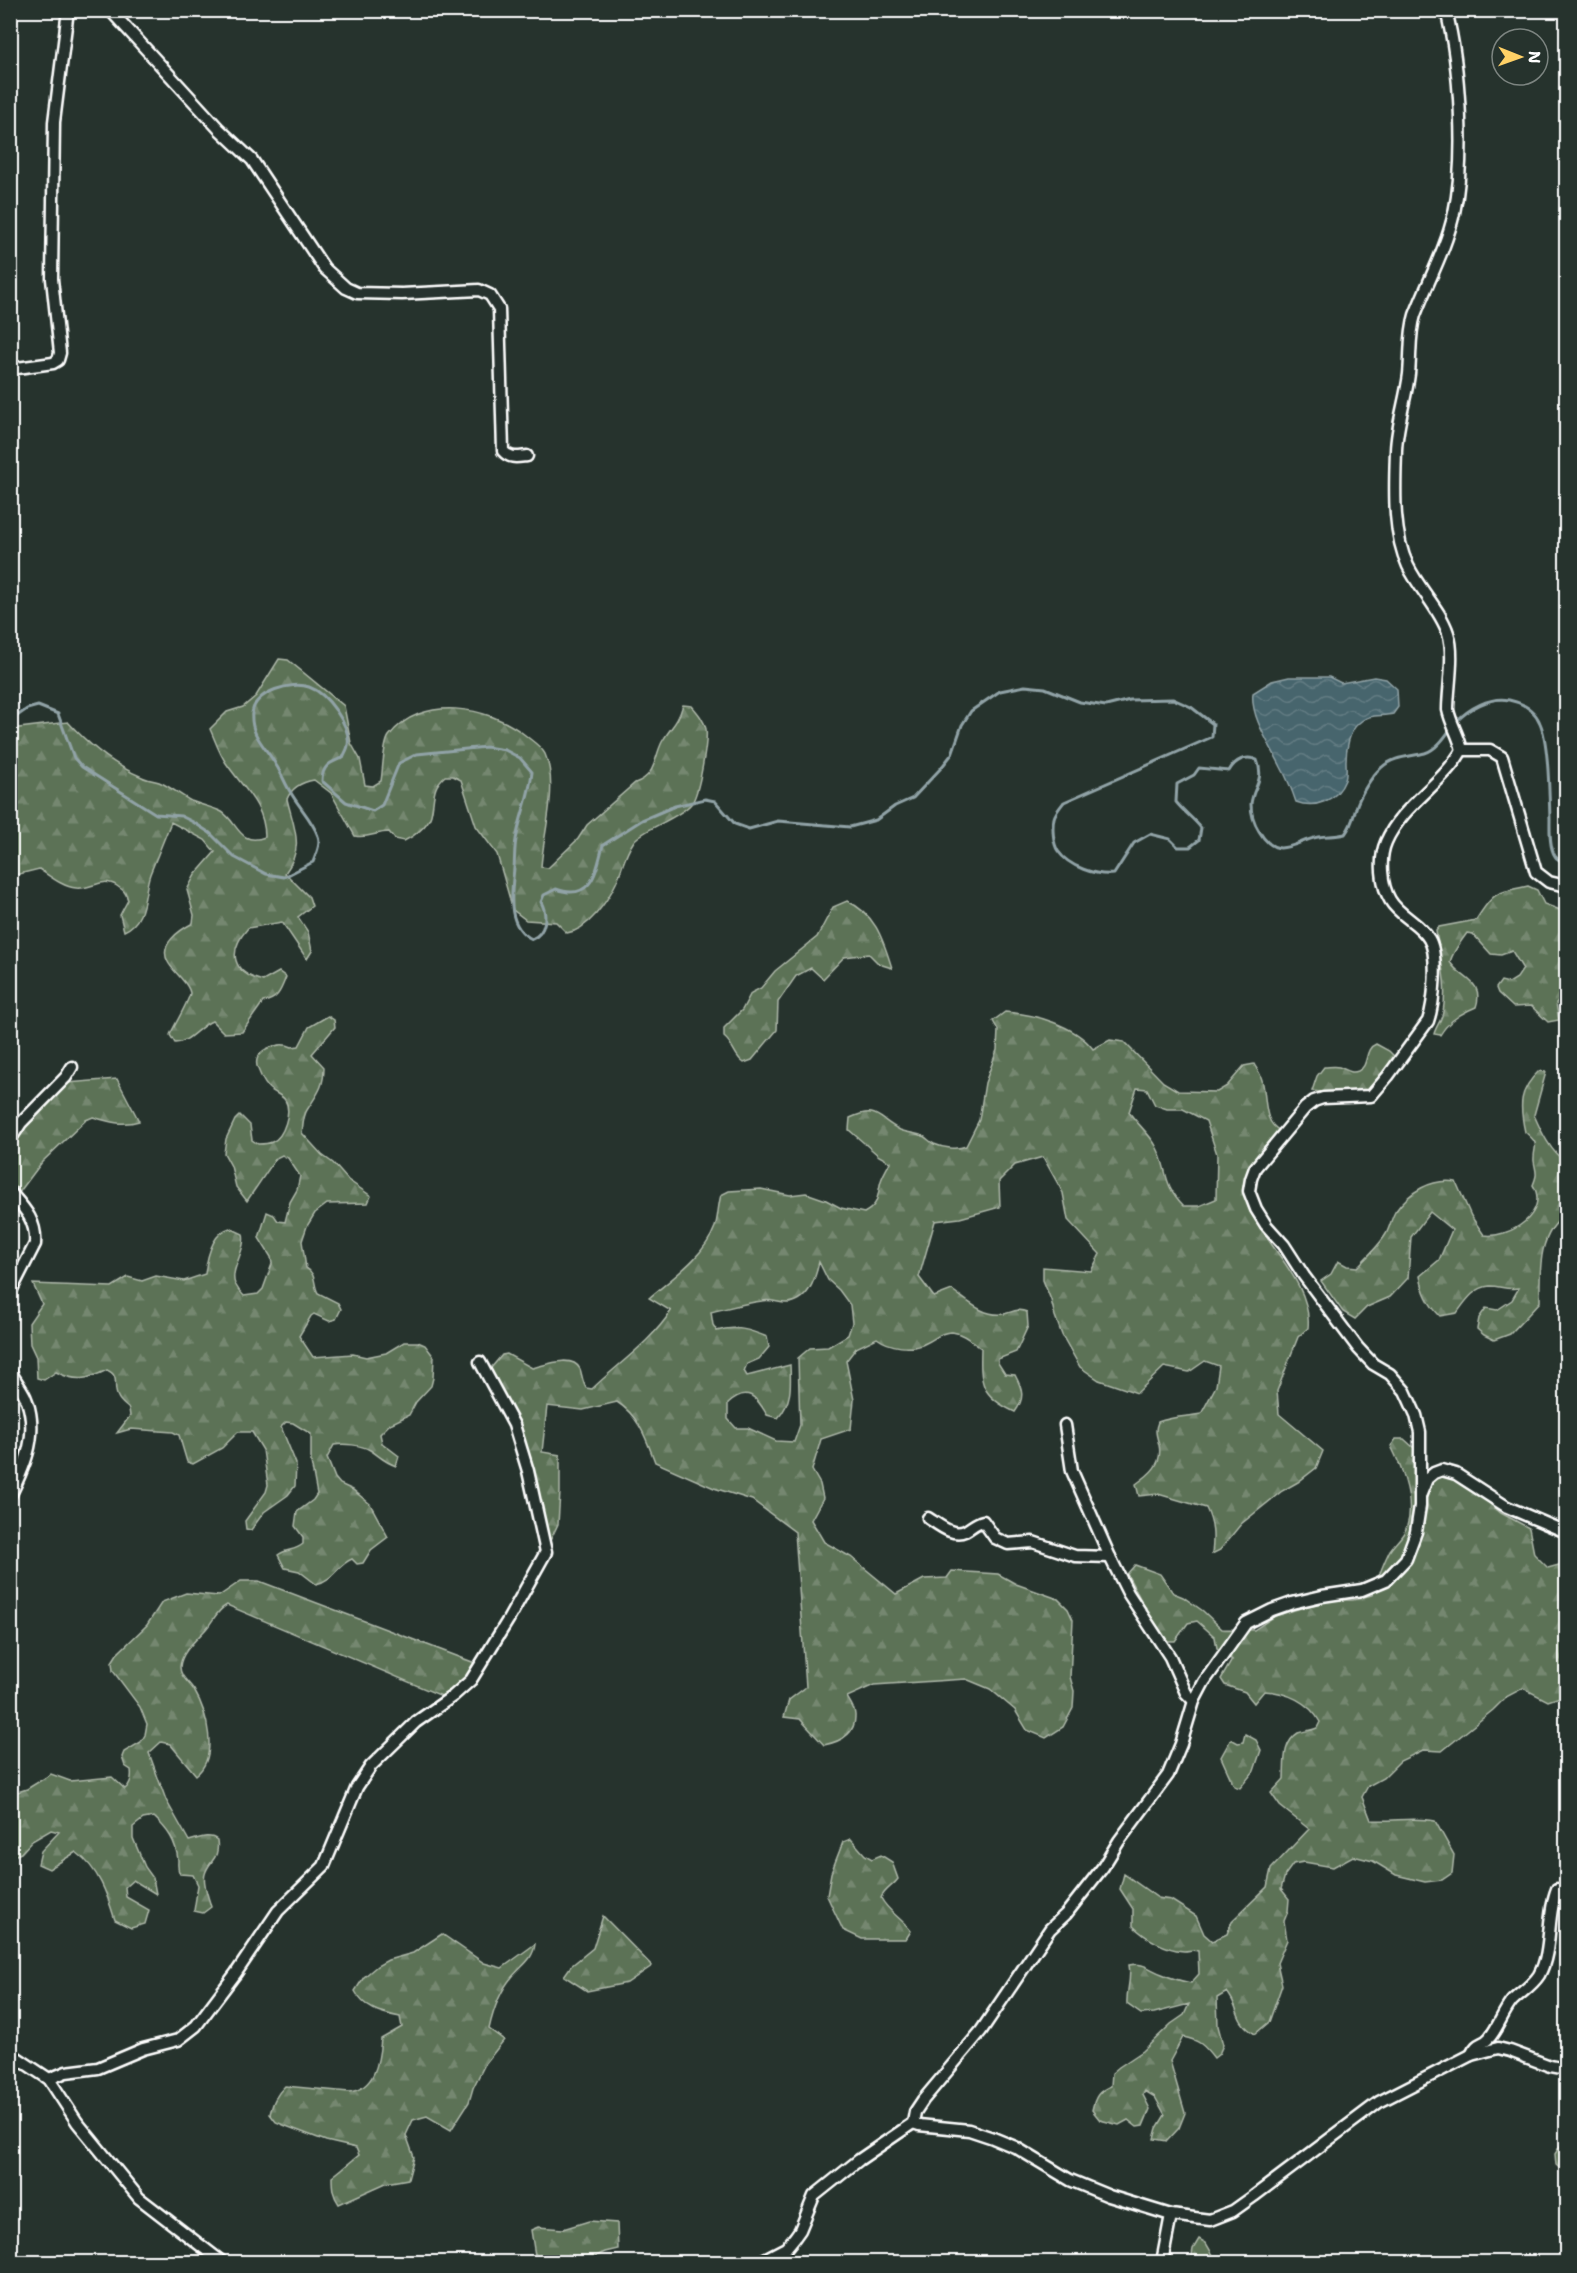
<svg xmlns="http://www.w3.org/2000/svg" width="1577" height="2273" viewBox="0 0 1577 2273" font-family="'Shantell Sans',sans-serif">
  <defs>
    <pattern id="forest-firs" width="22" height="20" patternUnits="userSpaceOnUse" patternTransform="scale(1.5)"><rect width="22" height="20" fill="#5c7256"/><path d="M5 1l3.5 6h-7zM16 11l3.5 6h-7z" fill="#74876f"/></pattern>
    <pattern id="water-waves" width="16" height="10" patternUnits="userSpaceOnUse" patternTransform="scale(1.5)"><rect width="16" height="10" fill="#47656d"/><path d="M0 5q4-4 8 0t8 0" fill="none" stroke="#637c83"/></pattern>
  </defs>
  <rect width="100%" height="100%" fill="#26332d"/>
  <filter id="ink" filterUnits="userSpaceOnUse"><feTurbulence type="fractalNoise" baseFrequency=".0167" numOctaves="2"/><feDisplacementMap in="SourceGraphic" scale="12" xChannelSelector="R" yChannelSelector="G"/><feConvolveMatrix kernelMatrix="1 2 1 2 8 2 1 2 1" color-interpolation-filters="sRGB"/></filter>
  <g filter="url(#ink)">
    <g fill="url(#forest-firs)" stroke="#aeb8aa" stroke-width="1.5" fill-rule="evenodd">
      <path d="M279 659 288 660 344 706 351 743 360 759 365 785 373 786 381 781C383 770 383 744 389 736 421 694 489 706 525 735 532 741 541 746 545 754 559 785 543 835 541 867L548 868 578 839 587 825 635 783C656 776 654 758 662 742 671 726 677 725 683 705L692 706C698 713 704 720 706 729 708 741 699 795 691 804 678 819 643 829 634 841 624 856 623 867 616 883 607 902 588 930 567 933L556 922 526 920 513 910 497 854 476 826 461 780 453 776H445C431 788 435 799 431 815 428 826 413 837 404 841L395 839 389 832C376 832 367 839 355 836L331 793 314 780C302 782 292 787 287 799 294 829 305 846 285 873L309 897 312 906 298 917 308 932 312 951 307 959 282 922 248 928C227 952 232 973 263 981L279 972 286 977C281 990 278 1000 263 1002L242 1032 224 1033 212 1021C198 1027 190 1042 175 1043L170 1035C174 1026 190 999 190 993 189 986 184 982 180 977 176 972 171 968 168 962 158 944 180 930 193 923L194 915 187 890 195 875 215 852 205 840 171 822C164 839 157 857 150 874 143 894 147 921 124 931L120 915 128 900C126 892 123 890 117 886 102 876 91 890 76 888 63 887 50 876 39 869L11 876V729L68 722C89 745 113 765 142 777 147 780 154 780 159 782 171 787 180 795 191 801 201 805 213 807 222 812 238 822 239 847 265 837 265 805 243 788 226 763 219 753 215 740 210 729L227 712 243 707 256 696Z"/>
      <path d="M1528 886 1537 890 1544 904 1566 912V993L1556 1003 1559 1020 1548 1022 1531 1006 1513 1007 1498 993 1496 988 1501 981 1509 983 1517 978 1523 969 1512 951 1501 955 1491 954 1473 934 1467 933C1460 943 1453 951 1450 962 1460 979 1485 980 1476 1007 1461 1013 1448 1021 1440 1035L1434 1034C1436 1026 1442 1020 1443 1012 1448 984 1440 958 1436 931L1439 927 1476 920C1494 891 1496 893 1528 886Z"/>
      <path d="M847 901C876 914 883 940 892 968L879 964 869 954 844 957 823 979 811 968 796 976 778 1002 777 1030 752 1060 744 1063C734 1056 734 1045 724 1037V1028L742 1010 751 993 761 988 775 971 817 937 833 907Z"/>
      <path d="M1005 1012C1034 1014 1075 1025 1093 1049L1110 1040 1124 1042 1163 1082 1178 1091 1217 1092 1227 1086 1244 1066 1254 1064C1256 1068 1260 1073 1261 1077 1268 1094 1261 1123 1281 1131 1270 1149 1251 1157 1245 1179 1234 1223 1314 1271 1308 1328L1298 1337 1277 1391 1279 1414 1323 1451 1316 1468 1298 1482 1282 1491 1241 1524 1220 1550 1212 1554C1214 1537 1214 1524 1206 1508L1158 1494 1139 1496 1136 1484C1150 1474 1163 1464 1159 1445 1157 1436 1154 1432 1158 1422 1173 1416 1186 1417 1201 1414L1216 1386 1219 1366 1205 1361 1189 1372 1164 1367 1137 1393 1099 1380 1080 1367 1062 1335 1055 1316 1051 1300 1043 1280V1267L1091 1271 1100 1254 1068 1220 1063 1193 1043 1157 1015 1165 999 1181 1000 1207 960 1218 935 1221 919 1277 934 1297 952 1290C968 1301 983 1317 1004 1314 1013 1312 1017 1308 1027 1312L1028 1326 1016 1352 998 1359V1363L1005 1374 1015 1375C1023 1390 1025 1398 1015 1412 980 1396 980 1383 981 1348 972 1342 963 1333 952 1332 940 1332 936 1339 926 1343 912 1351 889 1347 877 1338L856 1348 846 1361 854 1400 851 1429 821 1439 812 1470 820 1484 823 1498 811 1520 824 1542 851 1557 896 1594 924 1579 947 1578 952 1571 998 1574 1016 1584 1058 1599 1068 1609 1073 1620 1070 1677 1074 1691 1073 1708 1063 1727 1046 1738 1027 1730 1015 1710 990 1689 966 1679 874 1685 847 1697C850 1702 855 1709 855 1715 856 1735 839 1742 824 1745L800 1719 784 1717 789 1700 806 1687 795 1532 752 1500 714 1488 655 1462C646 1438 639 1416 617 1402L583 1410 547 1406 542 1452 560 1455V1492L558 1524 548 1545 524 1441 506 1399 493 1381 491 1368 502 1355 507 1354 532 1368C543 1366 572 1353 580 1369 582 1374 582 1381 586 1388L592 1389C619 1363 651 1342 671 1311L649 1298C672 1278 704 1257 715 1227 718 1219 718 1205 721 1195L729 1191 761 1189 790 1195 806 1193 826 1200 841 1208 864 1213C878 1205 877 1199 880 1185 881 1177 887 1169 890 1162L879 1156 849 1130 850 1118C879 1105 877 1119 900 1130 907 1133 915 1133 923 1136 927 1138 930 1142 934 1144 943 1148 957 1150 966 1146L979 1120 985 1083 997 1050 998 1030 993 1021ZM1137 1088 1147 1089 1155 1105 1167 1109H1183L1206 1121 1217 1154 1216 1199 1199 1206H1184C1161 1183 1169 1170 1156 1146 1149 1133 1137 1124 1129 1112ZM819 1262 828 1280 839 1290 850 1305 852 1323 848 1335 828 1347 810 1348 798 1358 800 1425 794 1442 776 1441 748 1428H736L728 1419V1403C747 1385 757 1397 767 1415L778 1418C792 1402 791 1386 790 1365L747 1376 744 1371 747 1364 759 1359 769 1347 767 1337C750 1330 735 1325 717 1331L713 1325 711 1312C728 1308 745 1303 762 1301 771 1299 778 1303 786 1303 808 1303 815 1280 819 1262Z"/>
      <path d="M328 1016 334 1020 335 1027 312 1054 324 1067C324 1088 317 1094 307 1110 303 1116 303 1126 302 1133L322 1155 333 1163 348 1180 371 1196 368 1203 327 1204 315 1213 307 1226 302 1241 306 1268C317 1274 313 1285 318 1293L338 1303 341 1309 336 1319 329 1321 314 1314 311 1316 299 1336 313 1357 353 1354 366 1357 386 1353 404 1342H418L425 1345 434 1357 433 1378 431 1386 416 1402 409 1415 390 1424 380 1434 382 1443 399 1456 396 1466C382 1461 380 1456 370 1450 361 1445 344 1443 334 1445L327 1458 335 1478 340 1484 353 1490 370 1504 388 1537 371 1550 363 1563 357 1564 352 1559C337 1565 334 1580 316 1584L299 1571 285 1568 278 1555C286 1549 295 1551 303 1544V1537L295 1526 297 1512 313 1500 317 1494 311 1462V1434L293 1423 286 1422 281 1427 296 1464 295 1486 288 1495 264 1512 251 1530 246 1529 245 1521 266 1492 268 1485 263 1450 252 1432H238L222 1448 193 1464 187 1462 179 1435 173 1432 131 1429 117 1433 130 1416 129 1409C125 1405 120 1402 118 1397 112 1386 121 1376 107 1370 87 1380 76 1382 56 1372L44 1380 37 1378 36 1357 30 1344 29 1323 42 1304 33 1284 112 1287 128 1277 142 1281 156 1276 184 1281 205 1274C207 1257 212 1233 230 1228L243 1234C247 1250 229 1270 235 1284 237 1288 241 1293 244 1296L258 1294 263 1289 272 1264 271 1257 259 1238 267 1212 274 1215 278 1221 285 1222 290 1202 297 1190 300 1176 288 1158 282 1155 276 1158 247 1201 236 1187 231 1166 224 1153 226 1139 235 1120 240 1115 250 1125 252 1140 258 1144C262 1144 268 1144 272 1142 284 1137 292 1111 285 1100 281 1094 271 1092 267 1086 263 1082 260 1074 258 1069 250 1051 278 1040 292 1047L299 1046 309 1027Z"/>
      <path d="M1376 1044 1389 1051 1395 1057 1366 1092 1339 1094 1312 1091 1317 1076 1324 1067C1329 1067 1334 1066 1339 1067 1346 1069 1350 1074 1358 1071 1370 1066 1363 1049 1376 1044Z"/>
      <path d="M1539 1071 1546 1072 1534 1115C1541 1131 1551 1153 1566 1162V1215C1537 1233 1540 1273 1540 1302L1510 1334 1494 1340 1484 1335 1477 1329 1479 1318 1486 1308 1497 1310 1512 1300 1519 1288C1506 1290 1500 1286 1490 1286 1474 1287 1465 1302 1457 1313L1440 1316C1428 1304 1423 1292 1420 1276L1439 1260 1452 1230 1430 1212 1411 1237 1408 1278 1390 1297 1367 1307 1355 1319 1343 1312 1321 1281 1331 1274 1338 1261 1347 1266 1357 1267C1367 1257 1379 1246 1386 1234 1390 1227 1391 1219 1395 1212 1409 1192 1431 1178 1456 1182L1471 1216 1484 1235C1509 1239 1550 1213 1533 1185 1538 1173 1536 1173 1534 1161 1533 1145 1542 1146 1525 1132 1519 1105 1519 1090 1539 1071Z"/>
      <path d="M117 1079 139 1121C123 1126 109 1122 93 1117L86 1120 42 1162 18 1194 11 1186V1153L17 1134 67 1083Z"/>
      <path d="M1396 1439H1404L1414 1448 1413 1462 1436 1476 1446 1475 1471 1488 1501 1513 1529 1528 1534 1554 1548 1568 1566 1563V1695L1548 1701 1523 1688 1506 1697 1493 1710 1442 1751 1423 1750 1400 1761 1383 1778 1368 1786 1362 1797 1371 1820C1393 1822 1413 1816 1435 1821L1454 1855 1452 1873 1442 1880 1425 1882 1396 1875 1373 1861 1353 1856 1333 1867 1304 1862 1293 1864 1285 1875 1281 1889 1289 1899 1288 1911 1284 1921 1287 1940 1277 1963 1282 1985 1269 2022 1255 2034C1233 2020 1241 2009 1227 1992L1217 1998 1218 2026 1223 2045 1219 2054 1214 2058C1204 2045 1199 2040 1183 2037L1170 2061 1185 2113 1179 2128 1167 2141 1154 2139 1157 2128 1165 2115 1155 2097 1145 2091 1143 2095 1150 2109 1143 2126 1137 2127 1128 2120 1119 2125 1100 2120 1092 2110C1095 2097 1098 2091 1111 2086L1112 2073 1119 2067 1143 2051 1171 2024 1184 2015 1189 2004 1154 2013 1141 2014 1127 2004C1126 1990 1132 1980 1129 1965 1143 1962 1149 1969 1162 1974 1171 1978 1181 1981 1191 1983L1199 1974 1198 1951C1192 1949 1190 1951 1184 1951 1166 1950 1145 1938 1133 1926V1909L1120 1889 1124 1874 1158 1898 1171 1900 1196 1916 1204 1934 1212 1941 1227 1934 1232 1921 1267 1887 1271 1869 1309 1829 1280 1806 1271 1793 1284 1779C1285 1763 1282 1743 1298 1733 1303 1731 1311 1731 1317 1728L1320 1722C1309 1702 1287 1692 1264 1691L1254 1703 1245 1692 1225 1685 1221 1679 1232 1660 1217 1648 1215 1637 1197 1621 1188 1623 1175 1641H1168L1155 1626 1127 1574 1135 1565 1160 1574 1173 1593 1183 1597 1203 1611 1222 1629 1254 1630 1275 1616 1304 1607 1332 1600H1353L1372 1595C1377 1581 1382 1566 1389 1552 1394 1543 1404 1537 1407 1526 1415 1501 1402 1468 1391 1446Z"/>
      <path d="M241 1581H259L475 1663C468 1678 457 1687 444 1697L227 1605C216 1611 214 1620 206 1629 197 1639 181 1652 180 1667 180 1677 189 1682 194 1690 207 1712 219 1757 196 1775L170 1744 161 1742 149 1753 166 1800 189 1841C198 1839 209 1833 217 1840 220 1860 209 1860 205 1874 202 1883 209 1898 211 1907L203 1913 194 1911 198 1885 193 1875 180 1874C177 1869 178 1866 178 1860 176 1841 168 1830 154 1817L143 1819 133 1827V1838L145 1867 153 1878 156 1894 133 1880 125 1887 126 1897 149 1910 145 1924 131 1928 115 1920C107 1894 99 1869 76 1852L49 1869 38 1864 41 1851 59 1832 51 1830 32 1841 21 1853 11 1857V1794L27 1789 51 1774 70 1781 112 1777 125 1789C131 1784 132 1777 131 1770L125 1766 122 1757 124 1752 141 1742 145 1735 147 1724 140 1707 113 1671 112 1662 117 1654 147 1625 162 1602 186 1593 219 1596Z"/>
      <path d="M1245 1734 1256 1740 1261 1750 1254 1771 1240 1788 1234 1786 1221 1757 1231 1739 1238 1743 1243 1742Z"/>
      <path d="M851 1839 865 1855 872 1859 881 1855 892 1862 898 1879C893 1886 884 1890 881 1898 888 1912 902 1918 911 1931L906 1939H862L843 1930 827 1896 831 1873 843 1842Z"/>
      <path d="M603 1916 652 1966 627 1983 587 1991 564 1976 571 1966 593 1948Z"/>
      <path d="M442 1934 484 1963 502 1968 535 1944C533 1960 522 1965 512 1977 499 1992 493 2011 489 2029L504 2040 485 2064 473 2088 469 2102 451 2130 427 2116 413 2120 406 2135 414 2157 408 2179 386 2183 339 2204C333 2196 332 2188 332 2177L359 2155 356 2148 326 2141 286 2126 276 2122 270 2114C273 2102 276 2095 285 2086L349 2092C375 2089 379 2062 381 2039L402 2027 400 2017C381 2013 364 2009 355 1991L364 1977 377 1966 388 1960 413 1953Z"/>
      <path d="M1565 2138H1566V2174L1556 2165 1555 2154Z"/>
      <path d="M589 2221 617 2223 618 2249 605 2252 584 2262H536L531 2230 538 2227 563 2229Z"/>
      <path d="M1199 2239 1206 2243 1217 2262H1191L1193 2249Z"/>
    </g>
    <path fill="url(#water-waves)" stroke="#91a3a7" stroke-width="1.5" d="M1289 677H1329L1341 683 1374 677 1386 679 1397 689 1398 707 1393 714C1381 717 1369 713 1359 723 1349 731 1346 749 1346 761 1346 767 1347 775 1345 780 1337 801 1315 809 1296 802 1292 790 1287 778 1281 767 1271 746 1250 717 1253 693L1272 681Z"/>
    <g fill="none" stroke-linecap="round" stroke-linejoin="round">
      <g stroke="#91a3a7" stroke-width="3">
        <path d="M10 721 27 709 38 706 58 714 74 758 82 767 156 814 181 816 193 822 210 833 234 857 266 874 284 877 313 862C316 854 321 844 318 836 313 821 299 807 291 793 285 784 282 774 276 765 266 747 250 736 252 713 255 691 292 681 309 687 327 693 351 726 348 745 348 749 344 754 343 758 329 762 322 767 322 781L346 802 373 811 382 805 399 763 417 754 486 747 505 750 520 758 532 772C530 794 521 813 517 835 514 845 515 857 514 868 512 892 505 926 532 939 546 933 548 915 541 902L544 895 556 889C592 902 596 872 603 845L642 820 675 806 705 799 715 801 735 824 749 829 778 821 850 827 876 820 895 806 913 798 941 768 952 754 962 725 971 711 1000 691 1025 686 1045 688 1080 702 1106 706 1130 700 1173 699 1191 707 1213 724 1212 737 1064 802C1060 807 1055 813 1054 818 1052 827 1053 844 1058 851 1069 867 1096 876 1114 874L1134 843 1150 834 1170 839 1178 847H1190L1199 840 1201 828C1193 818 1184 812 1176 802L1177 784 1194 775 1199 768 1229 771C1235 760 1246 755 1257 760 1265 781 1253 786 1251 804 1251 813 1254 823 1259 831 1277 862 1293 842 1318 837 1328 835 1334 837 1345 834 1352 825 1353 818 1356 808 1359 797 1372 775 1381 768 1394 756 1409 757 1425 753 1436 750 1445 737 1452 727"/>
        <path d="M1456 722C1468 709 1490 696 1509 700 1523 703 1535 710 1540 723 1549 743 1549 796 1550 819 1550 829 1549 847 1555 856 1557 860 1562 861 1566 861"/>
        <path d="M10 745V750"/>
      </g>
      <defs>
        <g id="street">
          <path d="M110 10 219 129 252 160 324 268 346 288 357 293 402 294 479 290 490 295 499 309 503 451C510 459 517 457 527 456"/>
          <path d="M1446 10C1460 66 1466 158 1454 213 1446 249 1428 281 1415 315 1409 334 1411 354 1409 374 1406 399 1397 424 1396 450 1395 487 1392 532 1408 566 1419 589 1440 609 1448 633 1455 654 1448 687 1448 710 1451 724 1459 736 1462 750H1490L1502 757 1536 872 1549 882 1566 886"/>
          <path d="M10 369 53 363 58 360 60 353 52 279 54 122 68 10"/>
          <path d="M10 1140 21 1123 66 1077 72 1067"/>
          <path d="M10 1192C24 1208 37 1221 35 1244L10 1293"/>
          <path d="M10 1371C15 1380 21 1388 25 1396 40 1431 26 1464 10 1496"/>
          <path d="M1065 1425 1072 1471 1110 1557 1128 1593 1170 1657 1186 1693 1194 1701"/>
          <path d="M1421 1494 1427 1479 1434 1473 1442 1470 1456 1474 1507 1507 1566 1532"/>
          <path d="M928 1518C938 1524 952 1537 965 1531 972 1527 975 1523 983 1521L995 1538 1008 1544 1033 1542 1075 1556 1110 1557"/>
          <path d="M10 2053 49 2079 77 2122 139 2198 222 2262"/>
          <path d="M1471 2055C1477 2041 1483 2046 1490 2037 1499 2026 1503 2012 1512 2001 1521 1992 1532 1986 1539 1975 1553 1950 1546 1916 1557 1889"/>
          <path d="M49 2079 66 2072 98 2068 143 2049 178 2040 196 2026 236 1973 278 1911 324 1866 357 1787 371 1766 416 1722 453 1696 471 1680 508 1620 546 1552 528 1471 514 1425 480 1362"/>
          <path d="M913 2123 919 2125 969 2130 993 2138 1015 2147 1070 2180 1109 2196 1171 2215 1210 2220 1233 2211 1254 2196 1379 2102 1471 2055 1498 2048 1510 2051 1550 2066 1566 2069"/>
          <path d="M759 2262 786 2248 795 2237 800 2230 814 2196 859 2160 913 2123 915 2112 923 2100 981 2031 1050 1929 1066 1914 1103 1867 1119 1841 1168 1775 1181 1744 1194 1701 1204 1682 1246 1623 1272 1610 1292 1603 1322 1596 1362 1590 1386 1580 1406 1559 1416 1532 1420 1506V1432L1416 1415 1405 1391 1390 1374 1373 1364 1358 1348 1304 1276 1284 1245 1266 1225 1256 1209 1249 1191 1251 1179 1255 1168 1305 1108 1314 1101 1323 1098 1371 1096 1388 1076 1428 1021C1434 1004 1439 955 1429 939 1420 923 1399 916 1390 900 1381 885 1379 858 1386 842 1402 805 1443 784 1462 750"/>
          <path d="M1162 2262 1171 2215"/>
        </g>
      </defs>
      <use href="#street" stroke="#fff" stroke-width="15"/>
      <use href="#street" stroke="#26332d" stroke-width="10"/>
    </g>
  </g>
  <rect width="1577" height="2273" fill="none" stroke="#26332d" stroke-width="36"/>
  <rect x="18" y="18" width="1541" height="2237" fill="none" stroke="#fff" stroke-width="2" filter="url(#ink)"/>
  <g transform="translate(1520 57) rotate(91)"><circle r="28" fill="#26332d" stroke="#7d8581" stroke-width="1.5"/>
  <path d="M0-4.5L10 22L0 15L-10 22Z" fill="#ffd166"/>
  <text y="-9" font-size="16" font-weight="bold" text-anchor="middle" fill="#ffffff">N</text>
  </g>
</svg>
